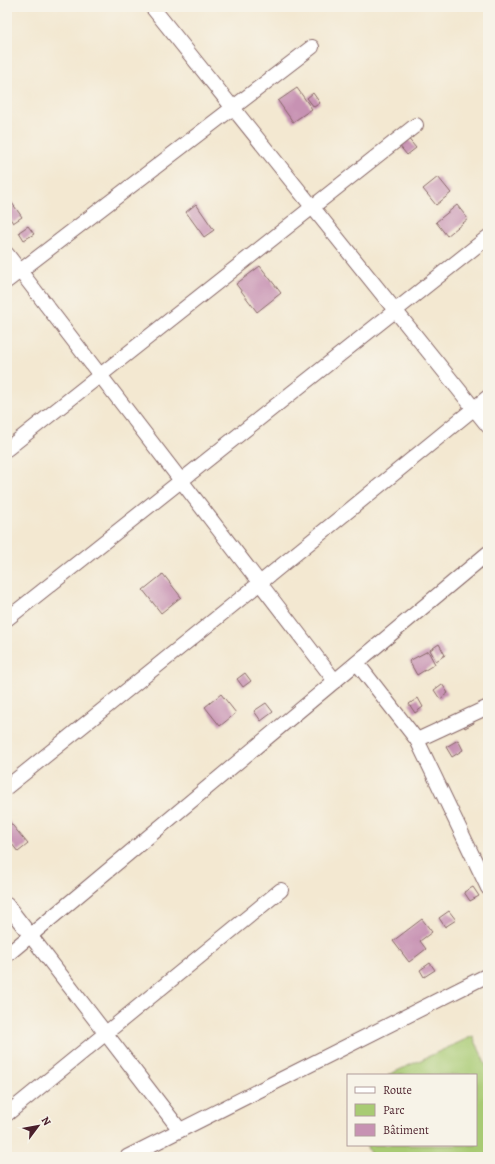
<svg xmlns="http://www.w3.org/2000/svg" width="495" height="1164" viewBox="0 0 495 1164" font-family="Alegreya,serif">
  <rect width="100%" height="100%" fill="#f7f3e8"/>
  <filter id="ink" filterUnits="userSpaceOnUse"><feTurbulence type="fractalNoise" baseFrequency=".025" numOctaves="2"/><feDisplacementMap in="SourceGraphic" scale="8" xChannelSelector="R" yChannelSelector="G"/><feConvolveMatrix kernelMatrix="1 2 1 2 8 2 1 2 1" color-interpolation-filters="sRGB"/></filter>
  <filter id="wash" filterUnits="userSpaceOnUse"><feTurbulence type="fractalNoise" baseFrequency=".012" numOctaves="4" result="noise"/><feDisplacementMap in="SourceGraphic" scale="16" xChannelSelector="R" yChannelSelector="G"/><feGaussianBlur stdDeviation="0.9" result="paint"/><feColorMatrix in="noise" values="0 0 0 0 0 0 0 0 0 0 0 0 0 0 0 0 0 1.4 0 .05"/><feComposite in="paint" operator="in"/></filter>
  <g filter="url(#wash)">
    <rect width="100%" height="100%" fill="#f3e8d1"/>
    <path fill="#a8cb73" stroke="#79754f" d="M473 1036 488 1069V1157H372L366 1145H476V1075H388Z"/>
    <g id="blocks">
      <g fill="#c792b3">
        <path d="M297 88 312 109 293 122 278 101Z"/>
        <path d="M313 93 320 103 314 107 307 98Z"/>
        <path d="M407 137 416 148 407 155 398 144Z"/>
        <path d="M438 177 451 193 436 205 423 189Z"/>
        <path d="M7 196 22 217 13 223 7 214Z"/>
        <path d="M196 204 214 230 204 237 186 212Z"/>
        <path d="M457 205 468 219 447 236 436 222Z"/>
        <path d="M28 226 34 234 24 240 19 232Z"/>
        <path d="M260 266 281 293 257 312 236 284Z"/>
        <path d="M163 574 181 597 161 613 143 590Z"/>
        <path d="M439 644 445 655 436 661 430 650Z"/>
        <path d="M428 651 435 664 417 675 409 661Z"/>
        <path d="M245 673 251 681 243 687 237 679Z"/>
        <path d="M442 684 448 693 440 699 434 690Z"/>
        <path d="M221 694 236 713 220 726 205 707Z"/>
        <path d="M418 698 423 707 415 713 409 704Z"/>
        <path d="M266 703 273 712 261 721 254 711Z"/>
        <path d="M469 714 474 723 465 728 460 720Z"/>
        <path d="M458 740 463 750 452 757 446 747Z"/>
        <path d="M8 820 28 844 18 852 12 844 7 848V821Z"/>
        <path d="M473 887 479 896 470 901 464 892Z"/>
        <path d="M449 911 456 920 445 927 439 918Z"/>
        <path d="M422 919 432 932 420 941 426 949 409 962 393 941Z"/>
        <path d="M430 963 435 970 424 977 420 970Z"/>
      </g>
    </g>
  </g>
  <g filter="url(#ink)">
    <use href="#blocks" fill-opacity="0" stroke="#856565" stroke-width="1"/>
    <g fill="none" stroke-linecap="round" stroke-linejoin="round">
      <defs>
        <g id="minor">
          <path d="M152 7 488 426"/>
          <path d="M7 254 335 681"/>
          <path d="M7 281 312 47"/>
          <path d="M7 449 416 125"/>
          <path d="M7 619 488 237"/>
          <path d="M357 663 417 740 488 888"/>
          <path d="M417 740 488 707"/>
          <path d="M7 787 260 583 488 397"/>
          <path d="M7 905 180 1130"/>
          <path d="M7 955 488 553"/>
          <path d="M7 1114 281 890"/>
          <path d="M127 1157 488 975"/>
        </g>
      </defs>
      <use href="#minor" stroke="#856565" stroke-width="16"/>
      <use href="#minor" stroke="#fff" stroke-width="14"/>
    </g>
  </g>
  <rect width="495" height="1164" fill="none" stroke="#f7f3e8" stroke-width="24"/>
  <rect x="347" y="1074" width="130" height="72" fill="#f7f3e8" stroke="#b29e9c"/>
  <rect x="355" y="1087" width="20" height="6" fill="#ffffff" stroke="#b29e9c"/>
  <text x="383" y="1094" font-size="12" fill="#4a1f2b">Route</text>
  <rect x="355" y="1104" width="20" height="12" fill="#a8cb73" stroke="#b29e9c"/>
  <text x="383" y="1114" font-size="12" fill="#4a1f2b">Parc</text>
  <rect x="355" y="1124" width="20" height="12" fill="#c792b3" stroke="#b29e9c"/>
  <text x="383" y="1134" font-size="12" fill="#4a1f2b">Bâtiment</text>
  <g transform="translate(38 1126) rotate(58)" stroke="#f7f3e8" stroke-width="3" paint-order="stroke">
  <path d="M0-3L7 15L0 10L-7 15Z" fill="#4a1f2b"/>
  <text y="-6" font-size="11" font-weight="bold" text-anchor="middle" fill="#4a1f2b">N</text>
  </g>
</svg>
